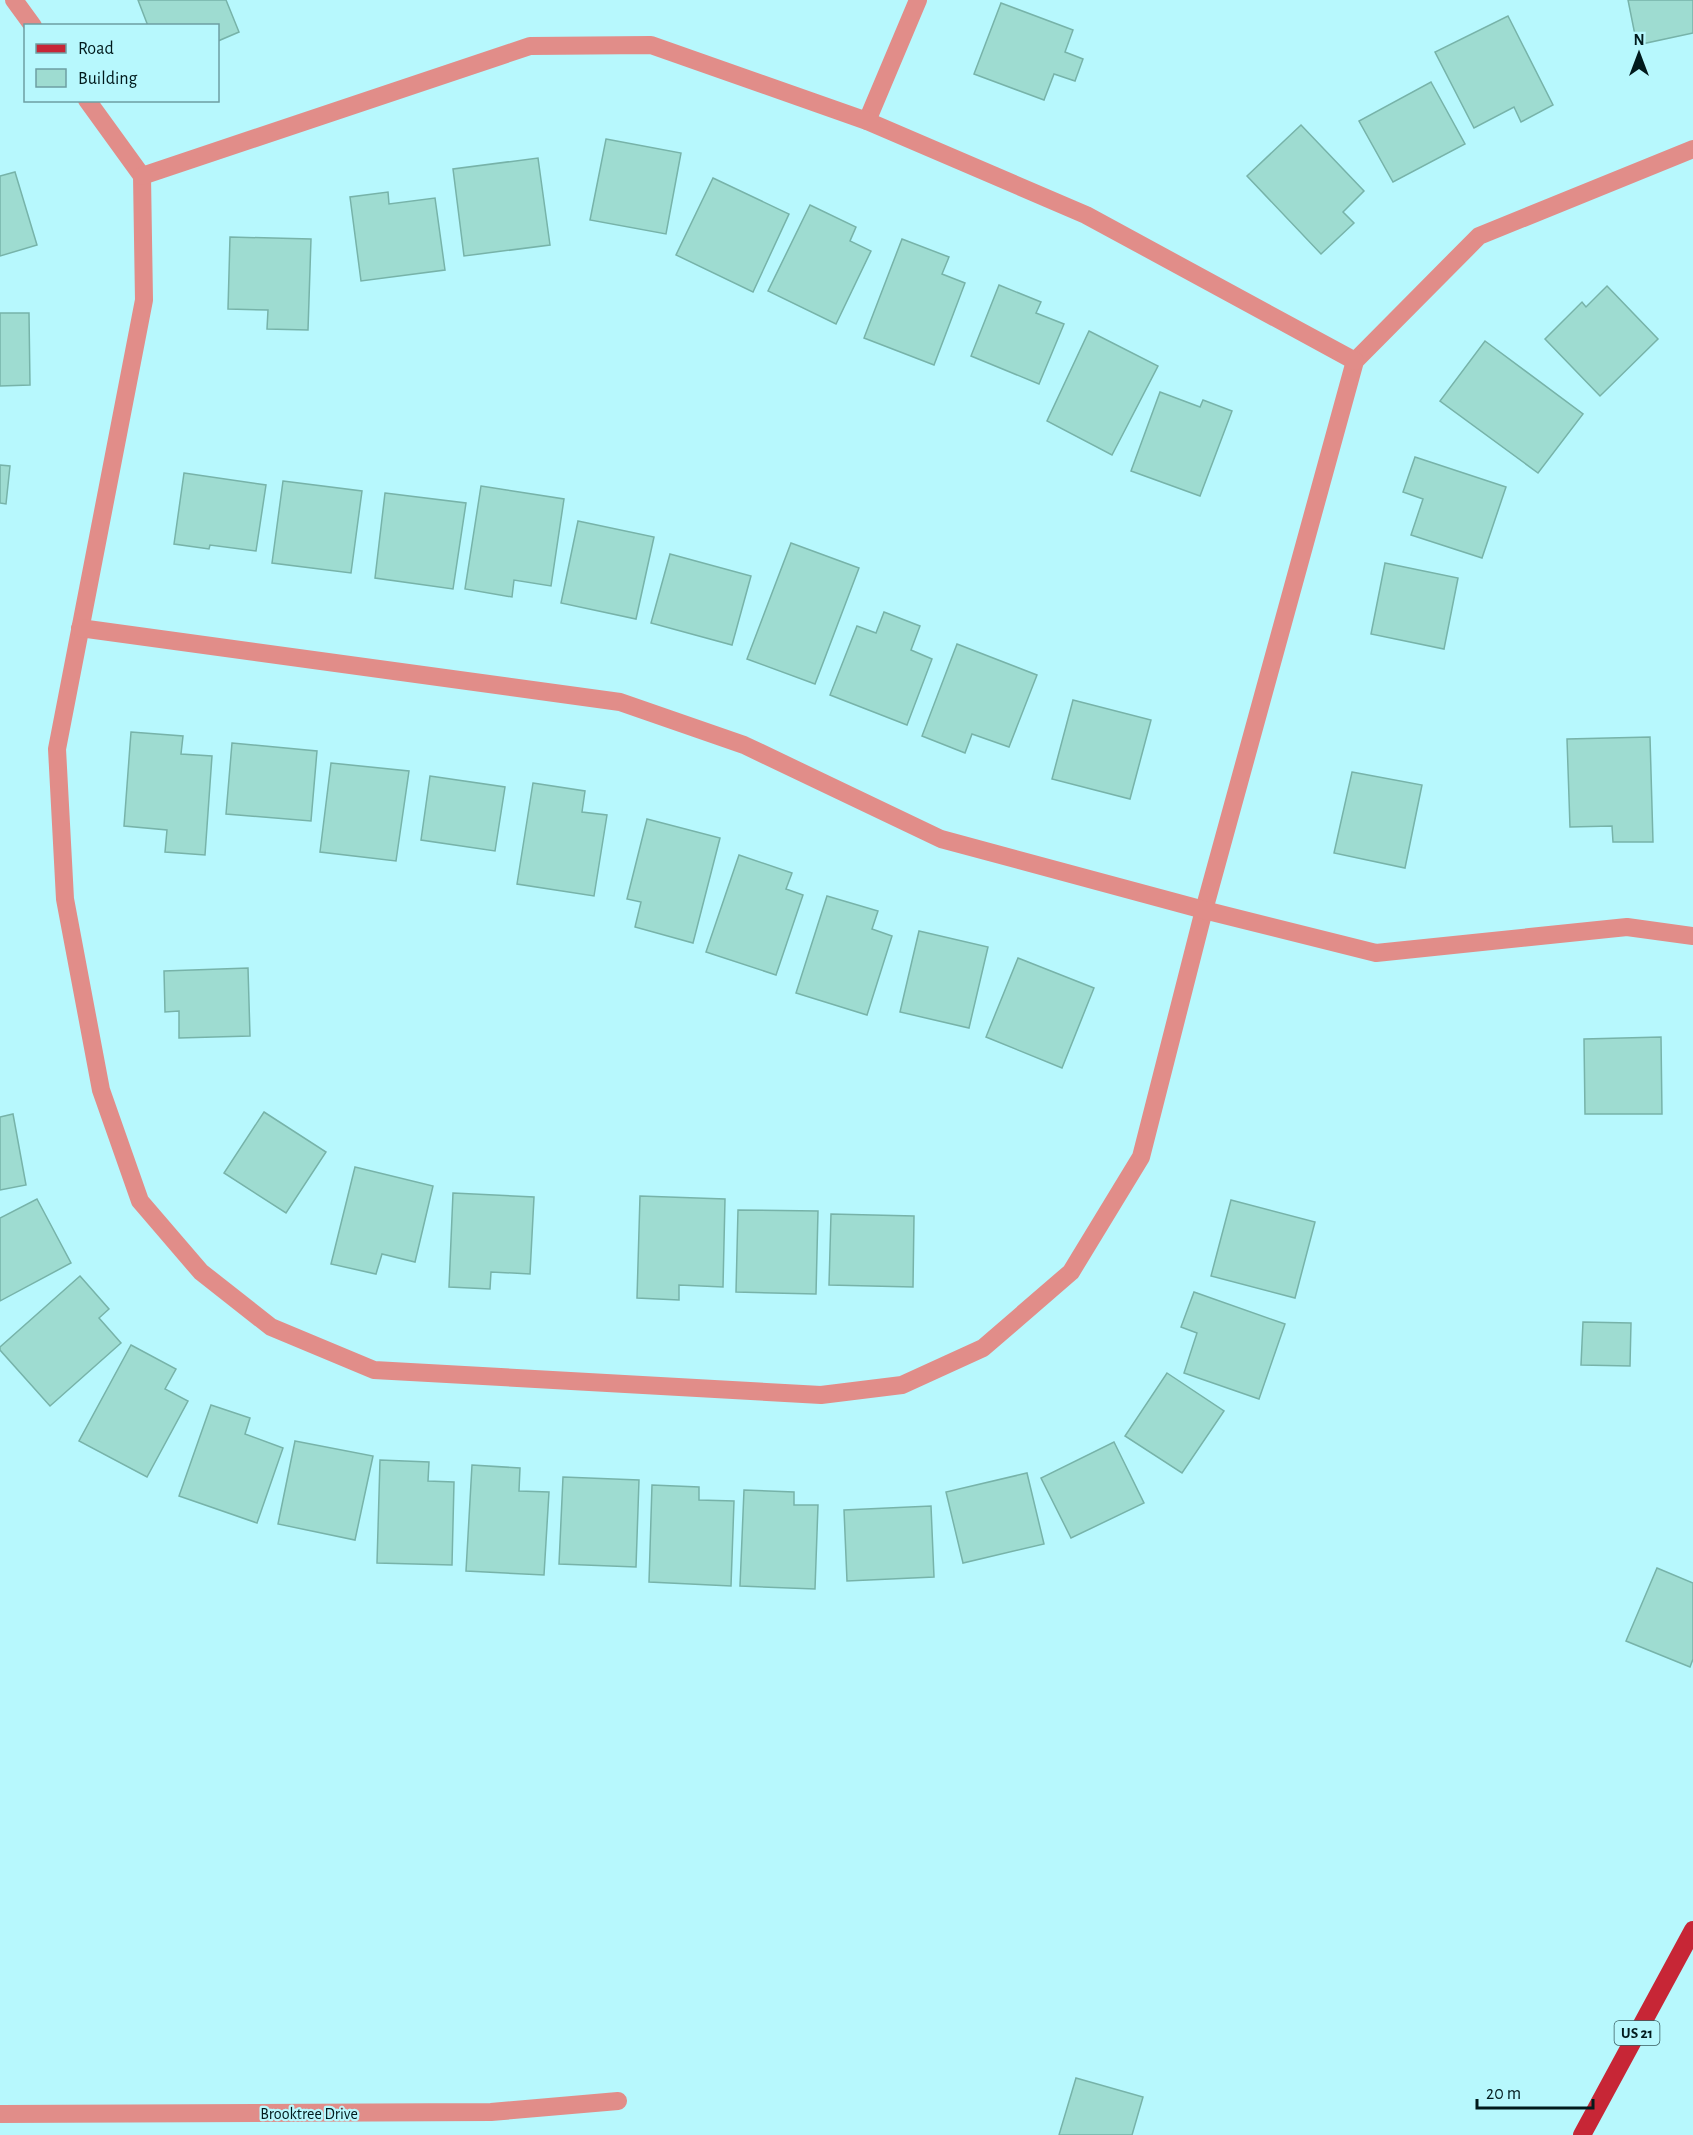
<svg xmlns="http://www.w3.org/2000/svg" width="1693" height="2135" viewBox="0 0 1693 2135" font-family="'Alegreya Sans',sans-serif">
  <rect width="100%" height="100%" fill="#b7f8fd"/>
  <g fill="#9edcd1" stroke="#77b3a9" stroke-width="1.5">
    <path d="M138 0H226L239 32 218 41V26H148Z"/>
    <path d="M1628 0H1693V33L1637 45Z"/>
    <path d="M1001 3 1073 30 1065 52 1083 59 1075 81 1054 74 1044 100 974 74Z"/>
    <path d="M1508 16 1553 105 1521 122 1514 107 1474 128 1435 52Z"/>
    <path d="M1431 82 1465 144 1393 182 1359 121Z"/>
    <path d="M1301 125 1364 191 1343 212 1354 223 1321 254 1247 176Z"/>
    <path d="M606 139 681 153 666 234 590 220Z"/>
    <path d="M538 158 550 245 464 256 453 169Z"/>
    <path d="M15 172 37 245 0 256V176Z"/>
    <path d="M713 178 789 214 753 292 676 255Z"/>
    <path d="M388 192 389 204 435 198 445 270 361 281 350 197Z"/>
    <path d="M810 205 856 227 850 241 871 251 836 324 768 291Z"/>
    <path d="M230 237 311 239 308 330 267 329 268 310 228 309Z"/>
    <path d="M902 239 949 257 942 274 965 283 934 365 864 338Z"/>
    <path d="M999 285 1041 302 1036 313 1064 324 1039 384 971 356Z"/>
    <path d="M1607 286 1658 339 1600 396 1545 339 1582 302 1586 307Z"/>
    <path d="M0 313H29L30 385 0 386Z"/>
    <path d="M1089 331 1158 366 1112 455 1047 421Z"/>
    <path d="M1485 341 1583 414 1538 473 1440 401Z"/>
    <path d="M1160 392 1200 407 1203 400 1232 411 1200 496 1131 471Z"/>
    <path d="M1415 457 1506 487 1482 558 1411 535 1423 499 1403 492Z"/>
    <path d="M0 465 10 466 6 504 0 503Z"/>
    <path d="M184 473 266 485 256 551 210 545 209 549 174 544Z"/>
    <path d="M283 481 362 491 351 573 272 563Z"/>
    <path d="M481 486 564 499 551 586 514 580 512 597 465 589Z"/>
    <path d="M385 493 466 503 453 589 375 578Z"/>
    <path d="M578 521 654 537 636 619 561 603Z"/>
    <path d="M791 543 859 568 815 684 747 659Z"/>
    <path d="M670 554 751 576 732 645 651 623Z"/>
    <path d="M1385 563 1458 578 1444 649 1371 634Z"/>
    <path d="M884 612 920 626 911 650 932 659 907 725 830 695 857 626 876 633Z"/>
    <path d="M957 644 1037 675 1009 747 972 734 965 753 922 736Z"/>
    <path d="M1073 700 1151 720 1130 799 1052 779Z"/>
    <path d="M131 732 183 736 181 754 212 756 205 855 165 852 167 830 124 826Z"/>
    <path d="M1650 737 1653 842H1613L1612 826 1570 827 1567 739Z"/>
    <path d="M232 743 317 751 311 821 226 814Z"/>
    <path d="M331 763 409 771 396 861 320 852Z"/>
    <path d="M1352 772 1422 785 1405 868 1334 853Z"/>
    <path d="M430 776 505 787 495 851 421 840Z"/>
    <path d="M533 783 585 791 582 812 607 815 594 896 517 884Z"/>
    <path d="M647 819 720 838 693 943 635 927 641 902 627 899Z"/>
    <path d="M739 855 792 873 786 889 803 895 776 975 706 952Z"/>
    <path d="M827 896 878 911 872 929 892 936 867 1015 796 993Z"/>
    <path d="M919 931 988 947 969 1028 900 1012Z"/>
    <path d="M1018 958 1094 988 1062 1068 986 1037Z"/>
    <path d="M248 968 250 1036 179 1038V1011L165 1012 164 971Z"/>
    <path d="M1661 1037 1662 1114H1585L1584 1039Z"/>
    <path d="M264 1112 326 1152 286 1213 224 1173Z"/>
    <path d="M13 1114 26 1185 0 1190V1117Z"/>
    <path d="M355 1167 433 1186 415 1262 382 1254 376 1274 331 1264Z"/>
    <path d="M453 1193 534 1197 530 1274 491 1272 490 1289 449 1287Z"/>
    <path d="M640 1196 725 1199 723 1287 679 1285V1300L637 1298Z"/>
    <path d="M37 1199 71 1263 0 1301V1218Z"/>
    <path d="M1231 1200 1315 1222 1295 1298 1211 1276Z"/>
    <path d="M738 1210 818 1211 816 1294 736 1292Z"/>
    <path d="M831 1214 914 1216 913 1287 829 1285Z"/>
    <path d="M80 1276 109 1309 99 1318 121 1343 50 1406 0 1350V1347Z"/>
    <path d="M1194 1292 1285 1324 1259 1399 1184 1373 1197 1333 1181 1327Z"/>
    <path d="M1583 1322 1631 1323 1630 1366 1581 1365Z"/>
    <path d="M131 1345 176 1369 165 1389 188 1401 147 1477 79 1441Z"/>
    <path d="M1167 1373 1224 1411 1182 1473 1125 1436Z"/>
    <path d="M211 1405 250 1418 245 1434 283 1448 257 1523 179 1496Z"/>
    <path d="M295 1441 373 1456 355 1540 278 1524Z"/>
    <path d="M1114 1442 1144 1503 1071 1538 1041 1478Z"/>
    <path d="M380 1460 429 1462 428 1481 454 1482 452 1565 377 1563Z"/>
    <path d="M472 1465 520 1468 519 1491 549 1492 544 1575 466 1571Z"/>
    <path d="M1027 1473 1044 1544 963 1563 946 1492Z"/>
    <path d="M563 1477 639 1480 636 1567 559 1564Z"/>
    <path d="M652 1485 699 1487V1500L734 1501 731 1586 649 1582Z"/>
    <path d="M744 1490 794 1492V1505H818L815 1589 740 1586Z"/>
    <path d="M931 1506 934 1577 847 1581 844 1510Z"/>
    <path d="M1657 1568 1693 1583V1659L1690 1667 1626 1641Z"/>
    <path d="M1076 2078 1143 2097 1132 2135H1059Z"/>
  </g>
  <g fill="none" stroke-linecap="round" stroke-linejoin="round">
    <g stroke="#e18d89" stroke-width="18">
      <path d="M14 0 33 26"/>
      <path d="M87 100 142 176 144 300 57 749 65 899 101 1090 140 1201 201 1272 271 1327 374 1370 821 1395 902 1385 983 1348 1071 1272 1141 1157 1204 910 1355 361 1479 236 1693 149"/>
      <path d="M867 121 918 0"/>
      <path d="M142 176 530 46 651 45 867 121 1086 215 1355 361"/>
      <path d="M80 628 620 702 744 745 941 839 1204 910 1376 953 1627 927 1693 936"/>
      <path d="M0 2114 491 2112 618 2101"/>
    </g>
    <path stroke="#c72636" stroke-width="18" d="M1582 2135 1693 1930"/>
  </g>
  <g text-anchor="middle" stroke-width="4.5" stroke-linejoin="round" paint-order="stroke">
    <rect fill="#b7f8fd" stroke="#385d60" stroke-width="1.5" x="1614.5" y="2021" width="45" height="24" rx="4.5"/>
    <g font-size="15" font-weight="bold" fill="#011a1c">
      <text x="1637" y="2038">US 21</text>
    </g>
    <g font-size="16" fill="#011a1c" stroke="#b7f8fd">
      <text x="309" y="2119">Brooktree Drive</text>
    </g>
  </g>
  <rect x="24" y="24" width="195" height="78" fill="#b7f8fd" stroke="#6e9fa3" stroke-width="1.5"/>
  <rect x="36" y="44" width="30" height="9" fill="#c72636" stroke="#6e9fa3" stroke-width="1.5"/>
  <text x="78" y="54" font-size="18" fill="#011a1c">Road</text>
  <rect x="36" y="69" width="30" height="18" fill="#9edcd1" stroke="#6e9fa3" stroke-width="1.5"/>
  <text x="78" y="84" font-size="18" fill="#011a1c">Building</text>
  <g transform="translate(1639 54)" stroke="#b7f8fd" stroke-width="4.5" paint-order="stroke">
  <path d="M0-4.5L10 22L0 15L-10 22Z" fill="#011a1c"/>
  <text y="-9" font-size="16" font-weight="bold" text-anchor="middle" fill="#011a1c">N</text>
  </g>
  <path d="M1477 2099v9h116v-9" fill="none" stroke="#011a1c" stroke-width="3"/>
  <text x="1486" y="2099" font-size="18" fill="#011a1c" stroke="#b7f8fd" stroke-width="4.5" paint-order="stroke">20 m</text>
</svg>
